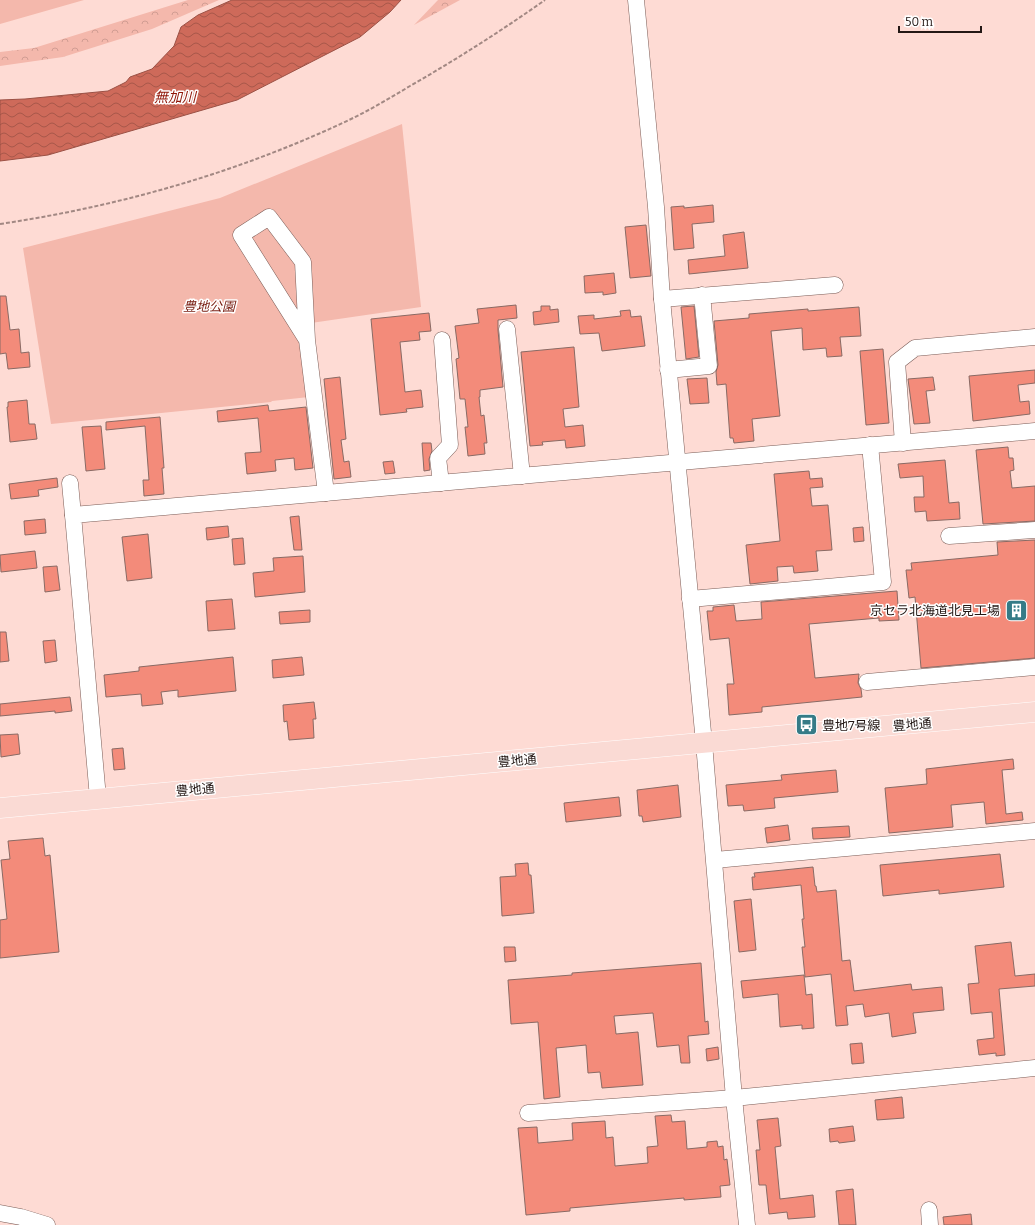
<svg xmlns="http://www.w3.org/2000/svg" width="1035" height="1225" viewBox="0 0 1035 1225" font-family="Bitter,'Noto Sans JP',serif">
  <defs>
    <pattern id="forest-crowns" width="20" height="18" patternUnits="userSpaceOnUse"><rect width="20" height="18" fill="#f4b8ac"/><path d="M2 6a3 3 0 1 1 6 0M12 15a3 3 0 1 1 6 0" fill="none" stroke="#d19d93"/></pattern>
    <pattern id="water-waves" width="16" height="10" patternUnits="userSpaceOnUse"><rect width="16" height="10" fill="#ce6a5a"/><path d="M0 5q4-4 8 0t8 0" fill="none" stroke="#a75649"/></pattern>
  </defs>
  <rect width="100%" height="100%" fill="#fedbd4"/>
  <g fill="url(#forest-crowns)">
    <path d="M188 0H219L152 29 63 57 0 66V52L34 48Z"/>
    <path d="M438 0H460L414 25Z"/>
  </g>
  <g fill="#f4b8ac">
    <path d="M0 0H84L0 24Z"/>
    <path d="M402 124 421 307 311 323 318 396 272 401 271 402 51 424 23 248 220 198Z"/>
  </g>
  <path fill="url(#water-waves)" stroke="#9b5145" d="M232 0H401L390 12 360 37 237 100 48 155 0 161V100L25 99 108 91 126 82 130 77 152 69 174 46 181 27 198 15Z"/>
  <g fill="#f38b7a" stroke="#896a64">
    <path d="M713 205 714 222 692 224 694 248 674 250 671 207 684 206V208Z"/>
    <path d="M646 225 651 276 630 278 625 227Z"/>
    <path d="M744 232 748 268 689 274 688 260 725 256 723 235Z"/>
    <path d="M614 273 616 293 603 295V292L585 293 584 276Z"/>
    <path d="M0 296H6L10 330 19 329 21 353 29 352 30 367 8 369 6 353 0 354Z"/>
    <path d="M516 305 517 318 498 320V330L503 387 480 390V397H479L481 416 484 415 487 443H484L485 454 468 456 465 427H468L465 399H460L456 359 459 358 455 326 479 323 477 309Z"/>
    <path d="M541 306H550V310L558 309 559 322 534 325 533 312 541 311Z"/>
    <path d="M694 306 699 357 686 359 681 307Z"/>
    <path d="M859 307 861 336 840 337 842 356 827 357 826 348 803 350 802 328 771 331 780 416 752 419 754 441 734 443 733 438H730L726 384 717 385 716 372 718 365 714 321 749 318V314L808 309V311Z"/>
    <path d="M630 310 631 317 641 316 645 346 602 351 599 333 580 334 578 316 594 315V319L621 316 620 311Z"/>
    <path d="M429 313 431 331 419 332 420 340 400 342 405 392 421 390 423 407 406 409 407 412 380 415 371 319Z"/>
    <path d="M574 347 579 407 563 409 565 427 583 425 585 446 566 448 565 440 542 442 543 445 530 446 521 352Z"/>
    <path d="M883 349 889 423 866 425 860 351Z"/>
    <path d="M1035 370V383L1018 385 1020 402 1029 401 1030 414 973 421 969 376Z"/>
    <path d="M340 377 346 439 341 440 344 462 349 461 351 477 334 479 324 379Z"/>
    <path d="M933 377 935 390 926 391 930 423 914 424 908 379Z"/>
    <path d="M707 378 709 403 690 404 687 379Z"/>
    <path d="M27 400 29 424H35L37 439 10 442 7 407H8V402Z"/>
    <path d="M268 405 269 411 306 407 313 468 295 470 294 458 275 460 276 471 247 474 245 453 261 452 258 418 218 422 217 411Z"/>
    <path d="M160 417 164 468H162L164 494 144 496 143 480H149L145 426 106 430V422Z"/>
    <path d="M101 426 105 469 86 471 82 427Z"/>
    <path d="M422 443H431L432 451 429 459 430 470 424 471Z"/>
    <path d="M1008 447 1009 458H1013L1014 470 1010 471 1012 488 1035 486V521L983 524 976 450Z"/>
    <path d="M945 460 949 503 959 502 960 519 927 521 926 511 915 512 914 497H924L923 476 900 478 898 464Z"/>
    <path d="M393 461 395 473 385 474 383 462Z"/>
    <path d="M809 471 810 479 822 478 823 487 810 488 812 506 828 505 832 550 816 551 818 571 794 573 793 566 777 567 778 581 750 584 746 545 780 541 774 474Z"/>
    <path d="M57 478 58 487 38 490 39 496 11 499 9 484Z"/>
    <path d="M299 516 302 550H294L290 517Z"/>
    <path d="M45 519 46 533 25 535 24 521Z"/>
    <path d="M228 526 229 537 207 540 206 528Z"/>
    <path d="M863 527 864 541 854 542 853 528Z"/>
    <path d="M148 534 152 578 127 581 122 537Z"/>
    <path d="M243 538 245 564 234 565 232 539Z"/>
    <path d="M1035 540V658L921 668 915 597 909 598 906 570H912L911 563 998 555 997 542Z"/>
    <path d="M35 551 37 568 1 572 0 555Z"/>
    <path d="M303 556 305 592 255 597 253 573 274 571 273 558Z"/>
    <path d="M57 566 60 590 45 592 43 567Z"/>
    <path d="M897 591 899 620 879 621V618L809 624 815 678 859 674 858 683 861 689 862 697 762 707V712L729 715 727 684H734L729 638 710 640 707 611H713V607L734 605 736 621 762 619 761 602Z"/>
    <path d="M232 599 235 629 208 631 206 601Z"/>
    <path d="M310 610V622L280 624 279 612Z"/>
    <path d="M0 632H6L9 661 0 662Z"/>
    <path d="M55 640 57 661 45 663 43 641Z"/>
    <path d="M233 657 236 691 178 697V690L161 692 163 704 142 706 141 694 106 697 104 675 139 671V667Z"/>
    <path d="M302 657 304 675 273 678 272 660Z"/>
    <path d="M70 697 72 711 55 713V711L0 716V704Z"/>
    <path d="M314 702 316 719H313L314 738 289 740 287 721 284 722 283 705Z"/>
    <path d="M18 734 20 754 1 757 0 735Z"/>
    <path d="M123 748 125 769 114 770 112 749Z"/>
    <path d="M1013 759 1014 769 1002 770 1006 814 1022 812 1023 820 986 824 984 802 951 805 953 827 889 833 885 788 927 784 926 769Z"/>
    <path d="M836 770 838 792 774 798 775 808 744 811 743 805 728 806 726 785 782 780 781 775Z"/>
    <path d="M678 785 681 817 643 822 642 816H639L637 790Z"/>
    <path d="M619 797 621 816 566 822 564 803Z"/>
    <path d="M788 825 790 840 767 843 765 828Z"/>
    <path d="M849 826 850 837 813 839 812 828Z"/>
    <path d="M43 838 45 856 50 855 59 952 0 958V920L7 919 1 860 10 859 8 841Z"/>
    <path d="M1000 854 1004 887 939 894V890L883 896 880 865Z"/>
    <path d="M528 863 529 875H531L534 913 502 916 500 877 516 876 515 864Z"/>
    <path d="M813 867 815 886H816L817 892 836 890 842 961 850 960 854 991 911 984 912 990 942 987 944 1010 913 1013 916 1033 892 1037 889 1013 865 1017 863 1004 846 1006 848 1025 836 1026 831 974 805 977 802 947H805L802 919H804L801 885 753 890 752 877H755L754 873Z"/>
    <path d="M751 899 756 950 739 952 734 901Z"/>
    <path d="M1011 942 1015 976 1035 974V986L999 989 1005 1055 996 1056V1053L979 1055 977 1040 994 1038 992 1012 971 1014 968 984 979 983 975 946Z"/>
    <path d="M504 947H515L516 961 505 962Z"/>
    <path d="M701 963 705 1022 708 1021 709 1034 688 1036 690 1063H681L679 1045 657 1047 653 1013 614 1016 616 1034 638 1032 643 1085 602 1088 600 1072 588 1073 586 1045 556 1048 560 1097 544 1099 538 1022 511 1024 508 980 572 975V973Z"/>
    <path d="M804 975 806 995 812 994 814 1028 802 1029V1025L780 1027 778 994 743 998 741 981Z"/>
    <path d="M862 1043 864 1063 852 1064 850 1044Z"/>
    <path d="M718 1047 719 1059 707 1061 706 1049Z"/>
    <path d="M902 1097 904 1118 877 1120 875 1100Z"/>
    <path d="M671 1115 672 1122 685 1121 687 1149 707 1147V1142L717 1141 718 1147 723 1146 724 1160 727 1159 730 1185 720 1186 721 1197 684 1200V1198L570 1208V1211L526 1215 518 1128 537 1127 538 1143 573 1140 572 1123 605 1121 606 1138 613 1137 615 1166 648 1163 647 1147 658 1146 655 1116Z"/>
    <path d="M778 1118 781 1146 775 1147 780 1199 813 1195 815 1217 788 1219 787 1212 769 1214 766 1185H759L756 1150H760L757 1120Z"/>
    <path d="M853 1126 855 1141 839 1143 838 1141 830 1142 829 1129Z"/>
    <path d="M853 1189 856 1225H839L836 1191Z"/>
    <path d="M971 1214 972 1225H944L943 1217Z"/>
  </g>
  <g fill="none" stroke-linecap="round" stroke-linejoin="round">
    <defs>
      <g id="minor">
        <path d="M636 0 656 207 662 299 704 743 734 1098 747 1225"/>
        <path d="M662 299 835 285"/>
        <path d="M507 329 522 476"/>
        <path d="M307 340 303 262 269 217 241 235 307 340 326 493"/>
        <path d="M668 370 709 366 702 295"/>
        <path d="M903 443 897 362 915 348 1035 337"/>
        <path d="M70 483 73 515"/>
        <path d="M441 483 438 458 450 445 442 340"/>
        <path d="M949 536 1035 530"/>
        <path d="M690 599 883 582 870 445"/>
        <path d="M867 682 1035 667"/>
        <path d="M98 798 73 515 1035 431"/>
        <path d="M715 860 1035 831"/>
        <path d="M528 1113 734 1098 1035 1068"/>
        <path d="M929 1210 930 1225"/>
        <path d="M0 1213 21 1217 47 1225"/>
      </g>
      <path id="major" d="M0 808 1035 712"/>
    </defs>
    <use href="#minor" stroke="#7b5d57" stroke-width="17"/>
    <use href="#major" stroke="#fff" stroke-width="21"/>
    <path stroke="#a28883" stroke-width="2" stroke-dasharray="4 2" stroke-linecap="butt" d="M0 224C121 206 239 172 349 120 370 110 390 98 410 86 457 59 501 31 545 0"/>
    <use href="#minor" stroke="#fff" stroke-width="16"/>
    <use href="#major" stroke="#fadad4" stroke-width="20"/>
  </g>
  <defs>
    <symbol id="building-square" viewBox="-11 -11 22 22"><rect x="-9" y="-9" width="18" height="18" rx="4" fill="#357b87" stroke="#fff"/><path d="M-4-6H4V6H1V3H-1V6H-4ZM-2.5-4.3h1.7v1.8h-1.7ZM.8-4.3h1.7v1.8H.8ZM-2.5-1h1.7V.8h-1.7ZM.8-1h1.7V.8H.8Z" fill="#fff"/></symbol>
    <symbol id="bus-square" viewBox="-11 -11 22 22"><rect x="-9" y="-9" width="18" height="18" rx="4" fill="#357b87" stroke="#fff"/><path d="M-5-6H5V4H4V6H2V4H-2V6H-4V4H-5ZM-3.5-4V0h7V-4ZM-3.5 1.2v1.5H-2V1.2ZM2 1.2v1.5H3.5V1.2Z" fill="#fff"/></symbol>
  </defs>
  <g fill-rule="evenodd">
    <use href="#building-square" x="1004" y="598" width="25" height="25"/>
    <use href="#bus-square" x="794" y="712" width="25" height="25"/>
  </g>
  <g text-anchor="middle" stroke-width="3" stroke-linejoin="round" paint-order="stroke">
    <g font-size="13" font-style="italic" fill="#771c10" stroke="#fff">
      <text x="209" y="311">豊地公園</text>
    </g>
    <g font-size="13" fill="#241815" stroke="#fff" text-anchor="end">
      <text x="1000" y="615">京セラ北海道北見工場</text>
      <text x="822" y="730" text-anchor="start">豊地7号線</text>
    </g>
    <g font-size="13" fill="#241815" stroke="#fff">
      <text transform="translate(912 724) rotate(-5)" y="5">豊地通</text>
      <text transform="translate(517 760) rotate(-5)" y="5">豊地通</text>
      <text transform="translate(195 789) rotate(-5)" y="5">豊地通</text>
    </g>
    <g font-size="14" font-style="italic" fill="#901507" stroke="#fff">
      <text x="175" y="102">無加川</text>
    </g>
  </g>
  <path d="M899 26v6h82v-6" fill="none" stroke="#241815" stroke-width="2"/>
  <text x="905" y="26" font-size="12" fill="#241815" stroke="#ffffff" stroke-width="3" paint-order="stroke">50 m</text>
</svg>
